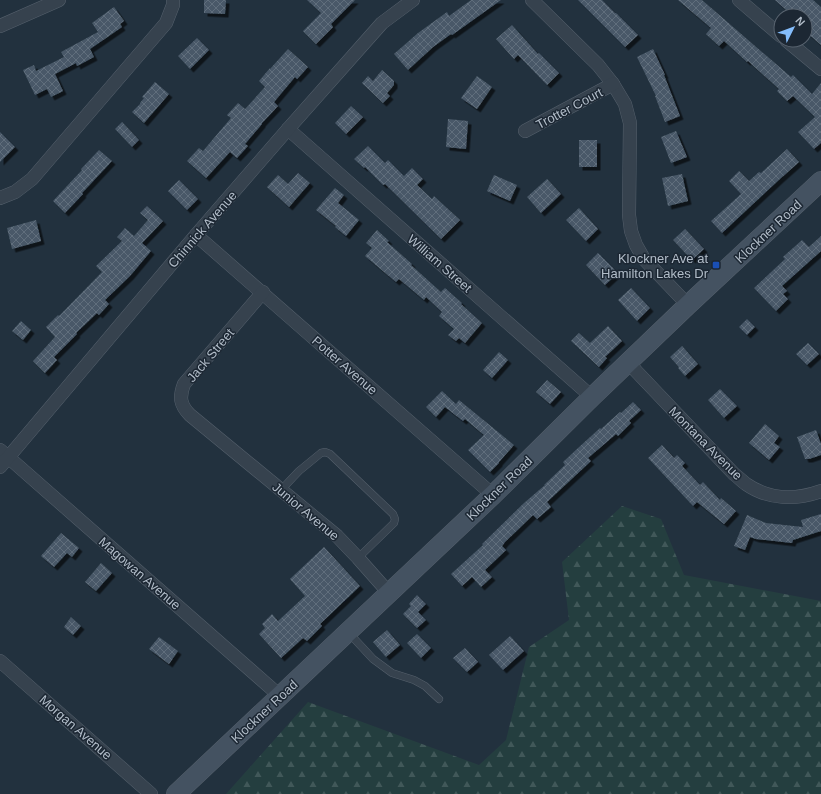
<svg xmlns="http://www.w3.org/2000/svg" width="821" height="794" viewBox="0 0 821 794" font-family="Arial,sans-serif">
  <defs>
    <pattern id="forest-firs" width="22" height="20" patternUnits="userSpaceOnUse"><rect width="22" height="20" fill="#243e3f"/><path d="M5 1l3.5 6h-7zM16 11l3.5 6h-7z" fill="#415859"/></pattern>
    <pattern id="building-cross-hatch" width="8" height="8" patternUnits="userSpaceOnUse"><rect width="8" height="8" fill="#485867"/><path d="M0 0l8 8M0 8l8-8" fill="none" stroke="#606e7b"/></pattern>
    <filter id="shadow"><feDropShadow dx="3.5" dy="3.5" stdDeviation="0" flood-color="#0009"/></filter>
  </defs>
  <rect width="100%" height="100%" fill="#22313e"/>
  <path fill="url(#forest-firs)" d="M622 506 661 519 684 575 821 601V794H226L308 702 479 765 506 740 529 647 569 620 562 562Z"/>
  <g fill="url(#building-cross-hatch)" filter="url(#shadow)">
    <path d="M204 0H226L225 14 204 13Z"/>
    <path d="M307 0H355L331 24 333 27 316 44 303 31 321 13Z"/>
    <path d="M471 0H501L452 35 451 34 433 47 408 70 394 54 418 33 447 12 449 16Z"/>
    <path d="M578 0H602L615 13H616L638 35 625 47Z"/>
    <path d="M678 0H702L791 77 793 75 812 94 821 83V143L814 149 798 132 815 117 793 96 787 101 777 91 779 89 748 61 747 62 724 41 719 46 706 34 711 28Z"/>
    <path d="M775 0H813L821 7V45L805 31V16H793Z"/>
    <path d="M114 7 124 21 120 24 122 27 90 49 94 57 77 66 76 63 55 74 63 91 51 97 47 89 35 95 23 70 34 65 36 71 64 57 61 52 98 32 92 23Z"/>
    <path d="M512 25 538 54 539 53 559 73 547 85 518 55 514 59 496 39Z"/>
    <path d="M197 38 209 50 190 69 178 56Z"/>
    <path d="M288 49 308 67 297 79 295 77 274 102 278 106 262 123V124L245 144 248 146 237 158 230 152 206 178 187 161 199 148 203 151 231 118 227 115 238 103 245 109 265 87 259 81 270 68V69Z"/>
    <path d="M653 49 665 75H664L680 116 665 122 655 96H656L637 57Z"/>
    <path d="M382 70 394 81V85L387 93 390 96 383 103 362 83 368 76 373 81Z"/>
    <path d="M477 76 492 87 477 109 461 98Z"/>
    <path d="M155 82 169 94 144 123 132 112 140 104V103L144 98 142 97Z"/>
    <path d="M351 106 363 117 346 134 335 123Z"/>
    <path d="M448 119 468 121 466 149 446 147Z"/>
    <path d="M122 122 139 140 132 147 115 129Z"/>
    <path d="M676 131 687 157 671 163 661 137Z"/>
    <path d="M0 132 15 147 0 162Z"/>
    <rect x="579" y="140" width="18" height="27"/>
    <path d="M368 146 385 163 388 160 404 176 412 168 423 179 417 185 432 199 434 196 460 220 441 239 385 184 383 185 365 167 364 168 354 159Z"/>
    <path d="M787 149 799 162 781 178 722 233 711 221 741 194 729 181 739 171 749 181 759 172 761 173Z"/>
    <path d="M99 150 112 161 82 193 83 194 65 213 53 201 82 170 81 169Z"/>
    <path d="M298 173 310 183 289 207 267 187 278 175 288 184Z"/>
    <path d="M682 174 688 201 668 206 662 178Z"/>
    <path d="M494 175 517 185 510 201 487 191Z"/>
    <path d="M547 179 561 194 541 213 527 197Z"/>
    <path d="M179 180 198 199 187 210 168 191Z"/>
    <path d="M335 188 344 195 338 203 359 220 346 236 335 227 336 226 316 210Z"/>
    <path d="M147 206 163 221 142 243 151 251 130 276 105 300 109 304 99 315 97 313 76 333 77 334 54 357 57 360 45 373 33 361 55 337 46 327 58 315 59 316 102 272 96 266 122 241 117 237 125 228 134 236 148 220 140 213Z"/>
    <path d="M579 208 598 229 586 241 566 220Z"/>
    <path d="M36 220 41 241 12 249 7 228Z"/>
    <path d="M685 229 704 249 692 260 673 240Z"/>
    <path d="M377 230 389 241 387 242 412 264 411 265 441 292 445 288 462 303 461 304 482 323 465 343 459 338 456 341 448 335 454 329 439 316 442 312 426 297 424 300 399 279 396 282 365 256 372 248 366 243Z"/>
    <path d="M821 236V251L782 286 787 291 783 294 788 299 776 311 754 288 785 259 783 257 802 240 809 247Z"/>
    <path d="M598 253 618 273 605 285 586 265Z"/>
    <path d="M631 288 650 308 637 321 618 300Z"/>
    <path d="M747 319 755 327 747 335 739 327Z"/>
    <path d="M21 321 31 330 23 340 12 331Z"/>
    <path d="M608 326 622 341 605 357 607 358 599 367 571 341 579 333 590 343Z"/>
    <path d="M808 343 819 354 807 365 796 354Z"/>
    <path d="M682 346 698 364 685 376 678 368 679 367 670 357Z"/>
    <path d="M499 352 508 360 492 378 483 370Z"/>
    <path d="M547 380 561 392 550 404 536 392Z"/>
    <path d="M720 389 737 406 724 418 708 400Z"/>
    <path d="M442 391 456 404 459 400 514 445 499 462V463L490 472 468 450 484 435 465 419 463 421 445 407 436 417 426 407Z"/>
    <path d="M633 402 641 410 629 421 631 423 618 436 616 434 588 458 591 461 547 502 551 507 537 519 533 515 505 542 502 546 506 550 485 570 492 577 481 587 472 577 462 586 451 574 483 545 482 544 524 503 545 485H544L565 465 563 462 578 448 600 428 601 429 620 412 621 413Z"/>
    <path d="M765 424 779 436 774 443 780 447 769 460 749 443Z"/>
    <path d="M816 430 821 444V455L809 459H805L797 437Z"/>
    <path d="M662 445 674 458 677 455 685 463 682 466 700 485 703 482 720 500 721 498 736 511 724 524 697 502 693 506 648 458Z"/>
    <path d="M821 514V531L793 540 792 543 756 539 750 537 745 550 734 546 747 515 766 523 803 527 801 520Z"/>
    <path d="M61 533 79 548 72 557 67 553 54 567 41 556Z"/>
    <path d="M324 547 360 586 320 624 322 626 307 641 303 638 281 658 259 634 265 628 262 624 272 614 278 621 305 596 290 579Z"/>
    <path d="M101 563 112 573 96 591 85 582Z"/>
    <path d="M417 595 426 604 418 612 426 620 417 628 403 614 411 606 409 604Z"/>
    <path d="M71 617 81 626 73 635 64 627Z"/>
    <path d="M387 630 400 645 386 657 373 642Z"/>
    <path d="M417 634 431 648 421 658 407 643Z"/>
    <path d="M510 636 524 651 503 670 489 655Z"/>
    <path d="M159 637 178 651 169 664 149 649Z"/>
    <path d="M465 648 478 662 467 672 453 658Z"/>
  </g>
  <g fill="none" stroke-linecap="round" stroke-linejoin="round">
    <defs>
      <g id="service">
        <path d="M281 490 299 471 321 453 325 452 330 454 393 514 395 519 394 523 358 558"/>
        <path d="M348 632 373 659 392 673 414 680 425 686 439 699"/>
      </g>
      <g id="minor">
        <path d="M532 0 598 65 613 84 625 104 630 123 629 215 631 231 636 245 644 259 688 305"/>
        <path d="M739 0 781 36"/>
        <path d="M0 26 59 0"/>
        <path d="M786 40 821 69"/>
        <path d="M288 129 592 397"/>
        <path d="M525 131 613 84"/>
        <path d="M0 198 15 192 32 179 166 23 173 5V0"/>
        <path d="M196 235 493 495"/>
        <path d="M263 292 184 384C179 397 180 405 190 415L337 536 358 558 389 593"/>
        <path d="M629 362 636 371 734 474C738 477 742 481 746 484 769 500 796 500 821 491"/>
        <path d="M0 450 280 696"/>
        <path d="M0 467 196 235 288 129 382 23 413 0"/>
        <path d="M0 661 151 794"/>
      </g>
      <path id="secondary" d="M176 794 493 495 592 397 688 305 821 181"/>
    </defs>
    <use href="#service" stroke="#55606c" stroke-width="8"/>
    <use href="#minor" stroke="#55606c" stroke-width="14"/>
    <use href="#secondary" stroke="#55606c" stroke-width="20"/>
    <use href="#service" stroke="#36424e" stroke-width="7"/>
    <use href="#minor" stroke="#36424e" stroke-width="13"/>
    <use href="#secondary" stroke="#445261" stroke-width="19"/>
  </g>
  <rect fill="#1a4fb4" stroke="#1c2733" stroke-width="1.5" x="712" y="261" width="8" height="8" rx="2"/>
  <g text-anchor="middle" stroke-width="3" stroke-linejoin="round" paint-order="stroke">
    <g font-size="13" fill="#b2bdc9" stroke="#1c2733">
      <text transform="translate(569 108) rotate(-28)" y="5">Trotter Court</text>
      <text transform="translate(202 229) rotate(-49)" y="5">Chinnick Avenue</text>
      <text transform="translate(768 231) rotate(-43)" y="5">Klockner Road</text>
      <text transform="translate(440 263) rotate(41)" y="5">William Street</text>
      <text transform="translate(210 355) rotate(-50)" y="5">Jack Street</text>
      <text transform="translate(345 365) rotate(41)" y="5">Potter Avenue</text>
      <text transform="translate(706 443) rotate(45)" y="5">Montana Avenue</text>
      <text transform="translate(499 488) rotate(-44)" y="5">Klockner Road</text>
      <text transform="translate(306 511) rotate(40)" y="5">Junior Avenue</text>
      <text transform="translate(140 573) rotate(41)" y="5">Magowan Avenue</text>
      <text transform="translate(264 711) rotate(-43)" y="5">Klockner Road</text>
      <text transform="translate(76 727) rotate(41)" y="5">Morgan Avenue</text>
    </g>
    <g font-size="13" fill="#b2bdc9" stroke="#1c2733" text-anchor="end">
      <text x="708" y="263">Klockner Ave at<tspan x="708" dy="15">Hamilton Lakes Dr</tspan></text>
    </g>
  </g>
  <g transform="translate(793 28) rotate(48)"><circle r="19" fill="#1c2733" stroke="#58636f"/>
  <path d="M0-3L7 15L0 10L-7 15Z" fill="#84bdfc"/>
  <text y="-6" font-size="11" font-weight="bold" text-anchor="middle" fill="#b2bdc9">N</text>
  </g>
</svg>
